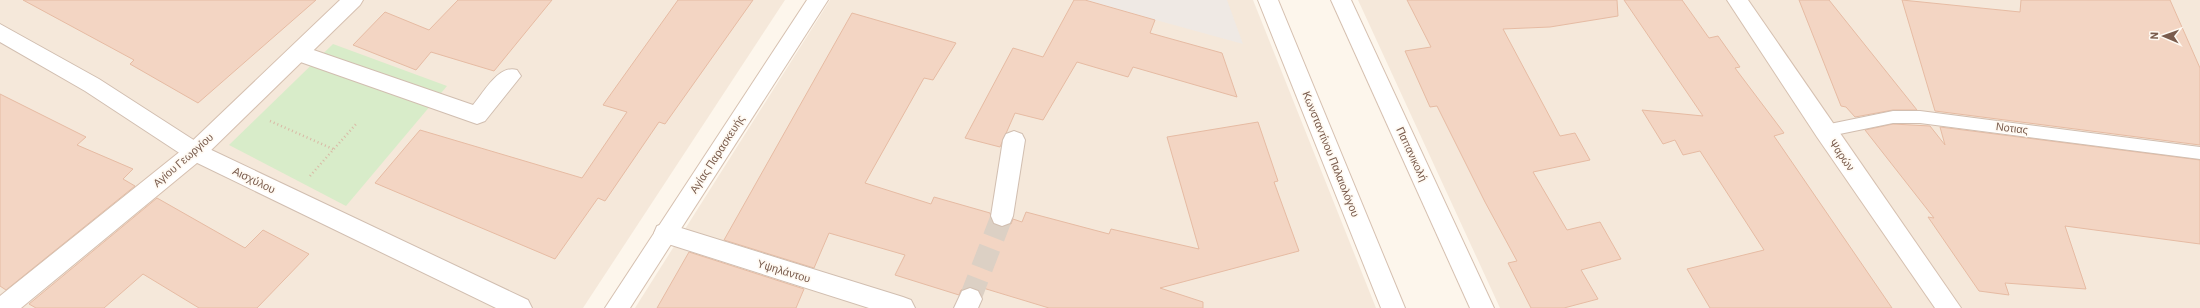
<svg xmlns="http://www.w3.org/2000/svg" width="2200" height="308" viewBox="0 0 2200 308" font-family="Barlow,sans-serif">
  <rect width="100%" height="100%" fill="#fdf6ec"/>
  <g fill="#f5e8da">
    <path d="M0 0H785L583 308H0Z"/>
    <path d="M830 0H1253L1376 308H635Z"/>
    <path d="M1358 0H2200V308H1500Z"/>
  </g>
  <path fill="#efe9e4" d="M1085 0H1227L1243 44 1134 14Z"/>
  <path fill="#d8ecc9" d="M333 44 447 86 346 206 229 145Z"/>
  <g fill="#f3d5c3" stroke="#e6bba3">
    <path d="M23 0H316L198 103 130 64 134 60Z"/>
    <path d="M458 0H552L494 71 431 52 416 70 353 45 385 12 429 30Z"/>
    <path d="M678 0H753L665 124 659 122 605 201 598 198 555 259 375 183 420 130 582 178 627 112 603 105Z"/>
    <path d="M1074 0H1085L1155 20 1150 33 1222 53 1237 97 1133 67 1128 77 1077 62 1043 120 1015 113 1000 147 965 138 1013 48 1043 57Z"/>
    <path d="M1407 0H1617L1618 16 1550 27 1503 29 1560 136 1575 133 1590 160 1533 172 1567 230 1600 222 1621 259 1581 270 1598 299 1564 308H1531L1508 263 1517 261 1485 202 1437 106 1430 107 1405 51 1431 47Z"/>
    <path d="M1624 0H1682L1709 38 1718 36 1740 67 1735 68 1784 133 1774 136 1892 308H1710L1687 269 1764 250 1700 151 1683 155 1675 140 1663 144 1642 110 1703 116Z"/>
    <path d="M1799 0H1829L1917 110H1893L1855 117 1846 107 1841 106Z"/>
    <path d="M1902 0 2020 12 2021 0H2170L2200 68V145L1935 111Z"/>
    <path d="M852 13 956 43 933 80 924 78 865 183 931 204 934 197 990 213 993 224 1001 227 1011 224 1013 219 1022 222 1026 212 1109 234 1111 229 1199 249 1167 137 1258 122 1278 181 1274 182 1299 251 1160 288 1203 302V308H1049L983 288 981 293 979 290 969 287 961 290 959 295 895 275 905 255 829 233 814 268 724 240Z"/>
    <path d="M0 94 86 137 77 145 133 169 123 179 135 186 6 290 0 286Z"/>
    <path d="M1893 124 1930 126 1945 145 1940 127 2200 160V244L2065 226 2086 289 2005 283 2009 295 1979 291 1928 217 1934 218 1865 130Z"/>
    <path d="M157 198 245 248 263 230 309 254 257 308H199L143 274 104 308H36L29 304Z"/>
    <path d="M689 252 804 289 796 308H657Z"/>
  </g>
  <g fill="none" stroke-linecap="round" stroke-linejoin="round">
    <path stroke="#dcd0c4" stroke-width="22" stroke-dasharray="22 11" stroke-linecap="butt" d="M970 299 1002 216"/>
    <defs>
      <path id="lane" d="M1893 111H1920L2200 147V159L1920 123H1893L1825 137 1820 135 1818 131 1820 127 1825 125Z"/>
      <g id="street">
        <path d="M0 24 99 79 203 146 528 300 532 308H496L187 158 85 91 0 42Z"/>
        <path d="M299 45 473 105C484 92 499 64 517 70L521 76 485 121 477 124 292 59 289 53 292 47Z"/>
        <path d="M1014 131 1022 134 1025 140 1013 216 1010 223 1002 226 994 223 991 216 1003 140 1006 134Z"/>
        <path d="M665 223 903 297 911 300 915 308H869L665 243 657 240 654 233 657 226Z"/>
        <path d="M970 288 978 291 982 299 978 308H954L962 291Z"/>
      </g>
      <g id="secondary">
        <path d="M340 0H363L360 5 203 158 21 308H0V296L187 146Z"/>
        <path d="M807 0H828L630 308H605Z"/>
        <path d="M1258 0H1278L1405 308H1381Z"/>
        <path d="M1331 0H1351L1494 308H1470Z"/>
        <path d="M1727 0H1748L1961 308H1935L1817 137Z"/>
      </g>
    </defs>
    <use href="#lane" stroke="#d1beb0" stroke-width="2"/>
    <use href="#street" stroke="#d1beb0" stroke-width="2"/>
    <use href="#secondary" stroke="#d6c0b0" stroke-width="2"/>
    <g stroke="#d9b8a5" stroke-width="2.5" stroke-dasharray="1 3" stroke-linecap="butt">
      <path d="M270 121 333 149"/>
      <path d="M310 176 356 124"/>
    </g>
    <use href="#lane" fill="#fff" fill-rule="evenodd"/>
    <use href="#street" fill="#fff" fill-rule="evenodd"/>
    <use href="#secondary" fill="#fff" fill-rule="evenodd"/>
  </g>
  <g text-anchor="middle" stroke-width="3.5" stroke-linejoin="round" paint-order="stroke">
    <g font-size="11" fill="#7a5c4d" stroke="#fffaf3">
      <text transform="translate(2012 128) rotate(7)" y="4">Νοτιας</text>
      <text transform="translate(717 154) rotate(-57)" y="4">Αγίας Παρασκευής</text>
      <text transform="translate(1331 154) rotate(68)" y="4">Κωνσταντίνου Παλαιολόγου</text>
      <text transform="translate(1412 154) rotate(65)" y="4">Παπανικολή</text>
      <text transform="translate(1842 155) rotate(55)" y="4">Ψαρών</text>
      <text transform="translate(183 160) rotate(-41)" y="4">Αγίου Γεωργίου</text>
      <text transform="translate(254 180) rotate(26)" y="4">Αισχύλου</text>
      <text transform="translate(784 271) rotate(17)" y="4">Υψηλάντου</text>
    </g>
  </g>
  <g transform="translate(2164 36) rotate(272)" stroke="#fffaf3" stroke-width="3" paint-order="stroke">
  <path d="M0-3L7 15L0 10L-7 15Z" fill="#7a5c4d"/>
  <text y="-6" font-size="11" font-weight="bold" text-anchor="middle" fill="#7a5c4d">N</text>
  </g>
</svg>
